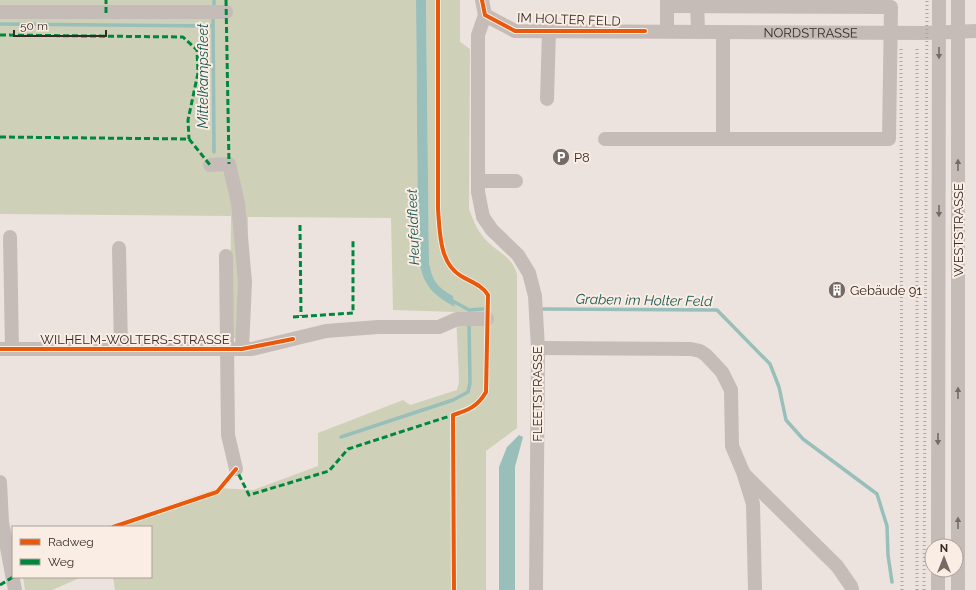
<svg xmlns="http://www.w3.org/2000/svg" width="976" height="590" viewBox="0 0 976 590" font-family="Raleway,sans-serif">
  <rect width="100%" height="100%" fill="#ece3de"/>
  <g fill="#cfd0b8">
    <path d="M0 0H416L418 251C421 282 428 292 455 306L453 296C437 287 432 280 429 262L426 0H460V42L470 49 469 209C474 222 478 233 489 243 502 255 512 257 517 274V428L486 451V590H115L113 577H151V527H106L218 488 253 490 318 466V433L403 400 410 405 457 390 459 382 456 312 393 310 391 218 248 217 247 338H230L231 216 0 214Z"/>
    <path d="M23 577H82L52 590H25Z"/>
  </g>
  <g fill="#99bfba">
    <path d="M416 0H426L429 262C432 280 437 287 453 296L455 307C428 292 421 282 418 251Z"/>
    <path d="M519 435 523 437 515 467V590H499V467L507 447Z"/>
  </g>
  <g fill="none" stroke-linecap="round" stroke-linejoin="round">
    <g stroke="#99bfba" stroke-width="3.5">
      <path d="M214 9V0"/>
      <path d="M213 15 214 152"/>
      <path d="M0 24 213 26"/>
      <path d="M451 300 469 310 483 309"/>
      <path d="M542 309 717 310 770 364 779 387 786 420 803 439 877 494 887 526 888 555 892 582"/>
      <path d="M341 437 453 400 468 392 470 383 469 323"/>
    </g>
    <g stroke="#c5bcb7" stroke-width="14">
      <path id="s1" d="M482 0 485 15 515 31 927 33 976 31"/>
      <path d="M667 0V31"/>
      <path d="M697 0 698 31"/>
      <path d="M958 0V590"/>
      <path d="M667 6 891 7 889 139H723V32"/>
      <path d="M0 12H226"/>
      <path d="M485 15 478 35V192L483 217 492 230 518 255 529 273 535 296 538 348 536 590"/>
      <path d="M547 99 549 31"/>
      <path d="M605 139H723"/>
      <path d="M210 165 229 164 238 203 245 282 242 349"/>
      <path d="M478 181H516"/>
      <path d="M10 237 12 349"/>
      <path d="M119 248 121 349"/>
      <path d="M226 256 228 435 236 469"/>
      <path d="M538 348 691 349 700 351 706 355 722 372 731 390 732 446 743 472 753 504 755 590"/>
      <path d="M0 349H252L326 331 378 327H439L457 319H487"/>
      <path d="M744 474 837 566 851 586 852 590"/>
      <path d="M0 482 2 522 15 590"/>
      <path d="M938 546 939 0"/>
      <path d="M938 590V570"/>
    </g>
    <g stroke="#aca5a2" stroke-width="3" stroke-dasharray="1 3" stroke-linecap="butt">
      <path d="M901 49 902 590"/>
      <path d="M917 590V49"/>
      <path d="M924 590 927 0"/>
    </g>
    <g stroke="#00873e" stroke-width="3" stroke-dasharray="6 3" stroke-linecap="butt">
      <path d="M226 0 229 164"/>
      <path d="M106 13V0"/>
      <path d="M0 35 183 37 197 50 198 73 188 120 189 139"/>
      <path d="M0 137 189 139 210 165"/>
      <path d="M300 225 301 316"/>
      <path d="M293 317 353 313V240"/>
      <path d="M234 471 236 469 249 495 329 471 348 449 453 415"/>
      <path d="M0 585 13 577"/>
    </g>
    <defs>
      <g id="cycleway">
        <path d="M438 0V209C440 232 439 263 461 276 471 282 482 285 488 295L486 392C478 406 469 410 453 415L454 590"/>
        <path d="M482 0 485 15 515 31H645"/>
        <path d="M0 349H242L293 339"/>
        <path d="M113 527 217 492 236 469"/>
      </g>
    </defs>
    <use href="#cycleway" stroke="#f9ede4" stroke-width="6"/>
    <use href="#cycleway" stroke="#e8590c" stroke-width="4"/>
  </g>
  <defs><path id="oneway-solid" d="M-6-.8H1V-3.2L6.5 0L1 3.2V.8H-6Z"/></defs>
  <g fill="#766b67">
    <use href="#oneway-solid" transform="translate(939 53) rotate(90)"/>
    <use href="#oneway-solid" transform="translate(958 165) rotate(-90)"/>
    <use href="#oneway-solid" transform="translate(939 211) rotate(90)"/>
    <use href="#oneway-solid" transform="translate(958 393) rotate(-90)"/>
    <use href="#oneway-solid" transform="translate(938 439) rotate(90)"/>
    <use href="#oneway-solid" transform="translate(958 523) rotate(-90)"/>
  </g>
  <defs>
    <symbol id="parking-disc" viewBox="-11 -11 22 22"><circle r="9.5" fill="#756a66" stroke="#f9ede4"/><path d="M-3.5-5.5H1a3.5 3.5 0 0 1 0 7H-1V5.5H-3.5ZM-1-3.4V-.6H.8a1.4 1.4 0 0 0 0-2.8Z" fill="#fff"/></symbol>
    <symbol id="building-disc" viewBox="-11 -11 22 22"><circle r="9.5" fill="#756a66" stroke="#f9ede4"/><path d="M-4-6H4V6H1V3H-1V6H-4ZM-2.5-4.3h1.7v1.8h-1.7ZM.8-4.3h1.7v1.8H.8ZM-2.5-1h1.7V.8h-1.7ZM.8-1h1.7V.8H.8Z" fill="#fff"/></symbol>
  </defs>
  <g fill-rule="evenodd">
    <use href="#parking-disc" x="551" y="147" width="20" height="20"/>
    <use href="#building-disc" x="827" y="280" width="20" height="20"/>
  </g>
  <g text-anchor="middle" stroke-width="4" stroke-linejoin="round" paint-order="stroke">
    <g font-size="13" fill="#352926" stroke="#f9ede4">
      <text transform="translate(569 19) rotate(2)" y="5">IM HOLTER FELD</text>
      <text dy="5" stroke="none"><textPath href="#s1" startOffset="345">NORDSTRASSE</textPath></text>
      <text transform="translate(958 230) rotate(-90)" y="5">WESTSTRASSE</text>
      <text x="135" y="344">WILHELM-WOLTERS-STRASSE</text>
      <text transform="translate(537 394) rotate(-90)" y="5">FLEETSTRASSE</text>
    </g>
    <g font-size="13" fill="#352926" stroke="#f9ede4" text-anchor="start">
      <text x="574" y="162">P8</text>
      <text x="850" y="295">Gebäude 91</text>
    </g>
    <g font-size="14" font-style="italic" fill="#1a5753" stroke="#f9ede4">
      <text transform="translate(203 76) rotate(-90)" y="5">Mittelkampsfleet</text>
      <text transform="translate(413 227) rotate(-92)" y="5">Heufeldfleet</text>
      <text transform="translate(644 300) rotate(1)" y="5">Graben im Holter Feld</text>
    </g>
  </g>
  <rect x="12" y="526" width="140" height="52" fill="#f9ede4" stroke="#ab9f98"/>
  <rect x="20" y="539" width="20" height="6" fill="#e8590c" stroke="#ab9f98"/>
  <text x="48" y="546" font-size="12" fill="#352926">Radweg</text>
  <rect x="20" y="559" width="20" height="6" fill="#00873e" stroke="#ab9f98"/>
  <text x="48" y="566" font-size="12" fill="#352926">Weg</text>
  <g transform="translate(944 558)"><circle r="19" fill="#f9ede4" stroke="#ab9f98"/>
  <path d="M0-3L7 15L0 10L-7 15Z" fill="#756a66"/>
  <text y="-6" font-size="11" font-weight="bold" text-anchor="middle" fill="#352926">N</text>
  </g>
  <path d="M14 30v6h92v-6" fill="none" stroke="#352926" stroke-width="2"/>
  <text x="20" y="30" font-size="12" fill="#352926" stroke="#f9ede4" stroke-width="3" paint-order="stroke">50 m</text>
</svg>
